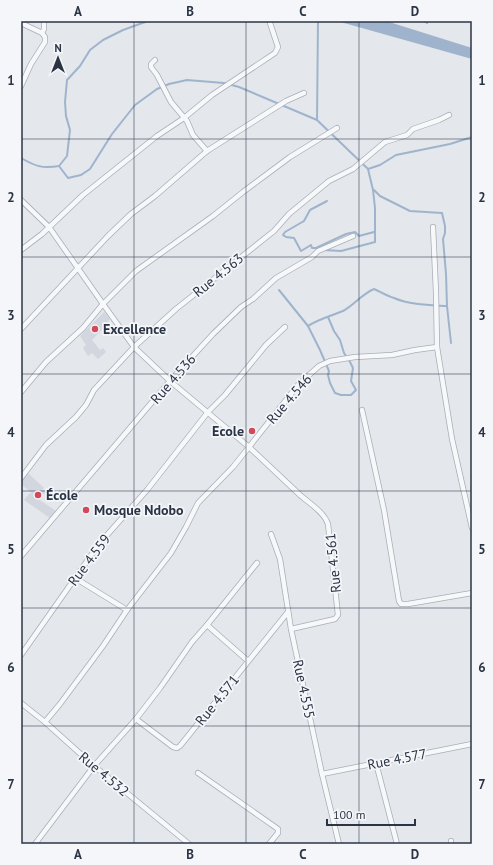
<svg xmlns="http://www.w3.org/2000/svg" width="493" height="865" viewBox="0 0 493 865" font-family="'PT Sans',sans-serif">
  <rect width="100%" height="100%" fill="#e4e7ec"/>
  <g fill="#d2d6de">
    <path d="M104 312 110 319 108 321 109 322 92 340 100 350 103 348 106 352 98 359 92 353 88 356 83 348 86 345 80 336Z"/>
    <path d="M28 473 44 488 42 489 46 492 38 499 56 511 50 518 24 500 30 493 33 494 21 484V482Z"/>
  </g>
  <path fill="#9fb4cc" d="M337 21H386L472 48V59Z"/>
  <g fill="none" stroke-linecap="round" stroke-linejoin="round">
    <g stroke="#9fb4cc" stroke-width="2">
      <path d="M425 21 427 23"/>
      <path d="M317 120 318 21"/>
      <path d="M21 158C35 166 42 169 59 166L67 156 70 130 66 116 65 102 67 80 80 66 90 50 103 40 123 30 148 21"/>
      <path d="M59 166 68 178 81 175 90 169 112 134 135 105 157 89 169 84 187 80 224 83 239 87 317 120 368 169 373 190 375 208V242L341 251 324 250"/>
      <path d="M368 169 380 165 396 155 450 144 472 137"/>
      <path d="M374 190 380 196 410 211 442 213 445 226V233L443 239 446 274 447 306 451 343"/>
      <path d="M316 248 346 234 355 232 359 236 374 232"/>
      <path d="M317 250 316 248H312L311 245 301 251 294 238 286 237 283 235 285 232 304 221 310 210 327 201"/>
      <path d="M279 290 308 326 320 350 329 371 328 375 330 383 335 393 341 395H351L356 390 351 381 353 368 350 362 344 353 340 340 334 331 328 317"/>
      <path d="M308 326C319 319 331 316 343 311 354 305 362 294 374 289 381 292 387 296 394 298 410 305 429 305 447 306"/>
    </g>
    <defs>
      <g id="street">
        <path d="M21 23 42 33 44 29V21"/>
        <path d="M155 60 151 64V67L157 75 171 102 187 121 193 135 207 151"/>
        <path d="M21 86 31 64 45 42V37L42 33"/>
        <path d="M337 128 290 157 243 192 213 216 136 271 103 304 134 347 170 381 249 447 298 385 319 366 330 361 355 357 392 355 415 350 437 347"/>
        <path d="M21 200 49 227 103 304 83 328 46 362 21 392"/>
        <path d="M433 227 436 292 437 347 452 439 472 528"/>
        <path d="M21 250 42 234 83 195 157 136 184 118 212 95 275 53 278 47 270 23"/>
        <path d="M21 329 108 236 131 214 155 196 207 151 286 101 304 93"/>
        <path d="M362 410 384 510 399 601 401 604H408L472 593"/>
        <path d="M21 478 46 445 76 417 86 405 94 390 134 347 176 309 274 231 289 214 329 181 353 169 385 142 407 135 413 129 439 120 449 115"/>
        <path d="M271 534 280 559 291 629 322 774 339 844"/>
        <path d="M21 556 170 381 213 334 241 307 253 299 276 278 312 257 318 251 353 236"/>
        <path d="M75 578 127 610"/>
        <path d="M21 655 99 544 147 490 208 412 225 395 266 345 285 327"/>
        <path d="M248 661 207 625 257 563"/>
        <path d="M21 703 45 722 94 766 189 844"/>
        <path d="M136 719 173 747 177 748 180 746 288 612"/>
        <path d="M45 722 60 704 103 646 127 610 171 553 186 527 198 503 233 467 249 447C266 463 283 479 300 495 309 503 324 512 328 524L338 615 335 619 291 629"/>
        <path d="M376 763 397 844"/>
        <path d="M198 773 278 829V833L269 844"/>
        <path d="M322 774 472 744"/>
        <path d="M35 844 94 766 136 719 160 688 192 642 207 625"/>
        <path d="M451 844V841"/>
      </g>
    </defs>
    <use href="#street" stroke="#a9aeb7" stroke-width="6"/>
    <use href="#street" stroke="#f7f8fa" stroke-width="4.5"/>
  </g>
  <path fill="none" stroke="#2b3445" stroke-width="1" stroke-opacity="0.55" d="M134 21V844M246 21V844M359 21V844M21 139H472M21 257H472M21 374H472M21 491H472M21 608H472M21 726H472"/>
  <g fill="#d1495b" stroke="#f4f6f9" stroke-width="1.5">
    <circle cx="95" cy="329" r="4"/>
    <circle cx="252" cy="431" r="4"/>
    <circle cx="38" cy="495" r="4"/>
    <circle cx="86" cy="510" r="4"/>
  </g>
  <g text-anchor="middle" stroke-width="3.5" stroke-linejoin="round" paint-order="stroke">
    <g font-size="14" fill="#2b3445" stroke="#f4f6f9">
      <text transform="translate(218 275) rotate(-39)" y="5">Rue 4.563</text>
      <text transform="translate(173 379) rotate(-49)" y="5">Rue 4.536</text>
      <text transform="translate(289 399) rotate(-49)" y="5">Rue 4.546</text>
      <text transform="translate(89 560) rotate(-53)" y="5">Rue 4.559</text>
      <text transform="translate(333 563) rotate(-96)" y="5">Rue 4.561</text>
      <text transform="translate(304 689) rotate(78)" y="5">Rue 4.555</text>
      <text transform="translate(217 700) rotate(-51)" y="5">Rue 4.571</text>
      <text transform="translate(397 759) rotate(-11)" y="5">Rue 4.577</text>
      <text transform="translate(104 774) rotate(40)" y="5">Rue 4.532</text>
    </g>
    <g font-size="14" font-weight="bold" fill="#2b3445" stroke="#f4f6f9" text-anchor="start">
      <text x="103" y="334">Excellence</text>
      <text x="244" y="436" text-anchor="end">Ecole</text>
      <text x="46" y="500">École</text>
      <text x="94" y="515">Mosque Ndobo</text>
    </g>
  </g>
  <rect width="493" height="865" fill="none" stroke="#f4f6f9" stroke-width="44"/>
  <g transform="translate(58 58)" stroke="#f4f6f9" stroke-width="3" paint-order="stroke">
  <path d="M0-3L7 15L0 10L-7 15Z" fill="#2b3445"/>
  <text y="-6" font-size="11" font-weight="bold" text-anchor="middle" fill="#2b3445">N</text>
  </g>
  <path d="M327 819v6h88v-6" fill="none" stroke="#2b3445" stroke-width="2"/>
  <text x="333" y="819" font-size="12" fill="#2b3445" stroke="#f4f6f9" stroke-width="3" paint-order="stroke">100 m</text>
  <rect x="22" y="22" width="449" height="821" fill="none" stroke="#2b3445" stroke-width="1.5"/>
  <g font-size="13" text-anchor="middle" font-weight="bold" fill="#2b3445">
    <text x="78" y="16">A</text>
    <text x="190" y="16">B</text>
    <text x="303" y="16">C</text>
    <text x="415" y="16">D</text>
    <text x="11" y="85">1</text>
    <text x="482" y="85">1</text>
    <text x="11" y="202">2</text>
    <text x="482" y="202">2</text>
    <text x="11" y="320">3</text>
    <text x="482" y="320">3</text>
    <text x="11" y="437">4</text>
    <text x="482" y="437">4</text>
    <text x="11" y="554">5</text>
    <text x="482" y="554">5</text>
    <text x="11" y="672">6</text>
    <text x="482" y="672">6</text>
    <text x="11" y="789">7</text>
    <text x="482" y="789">7</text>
    <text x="78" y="859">A</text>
    <text x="190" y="859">B</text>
    <text x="303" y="859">C</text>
    <text x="415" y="859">D</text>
  </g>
</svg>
